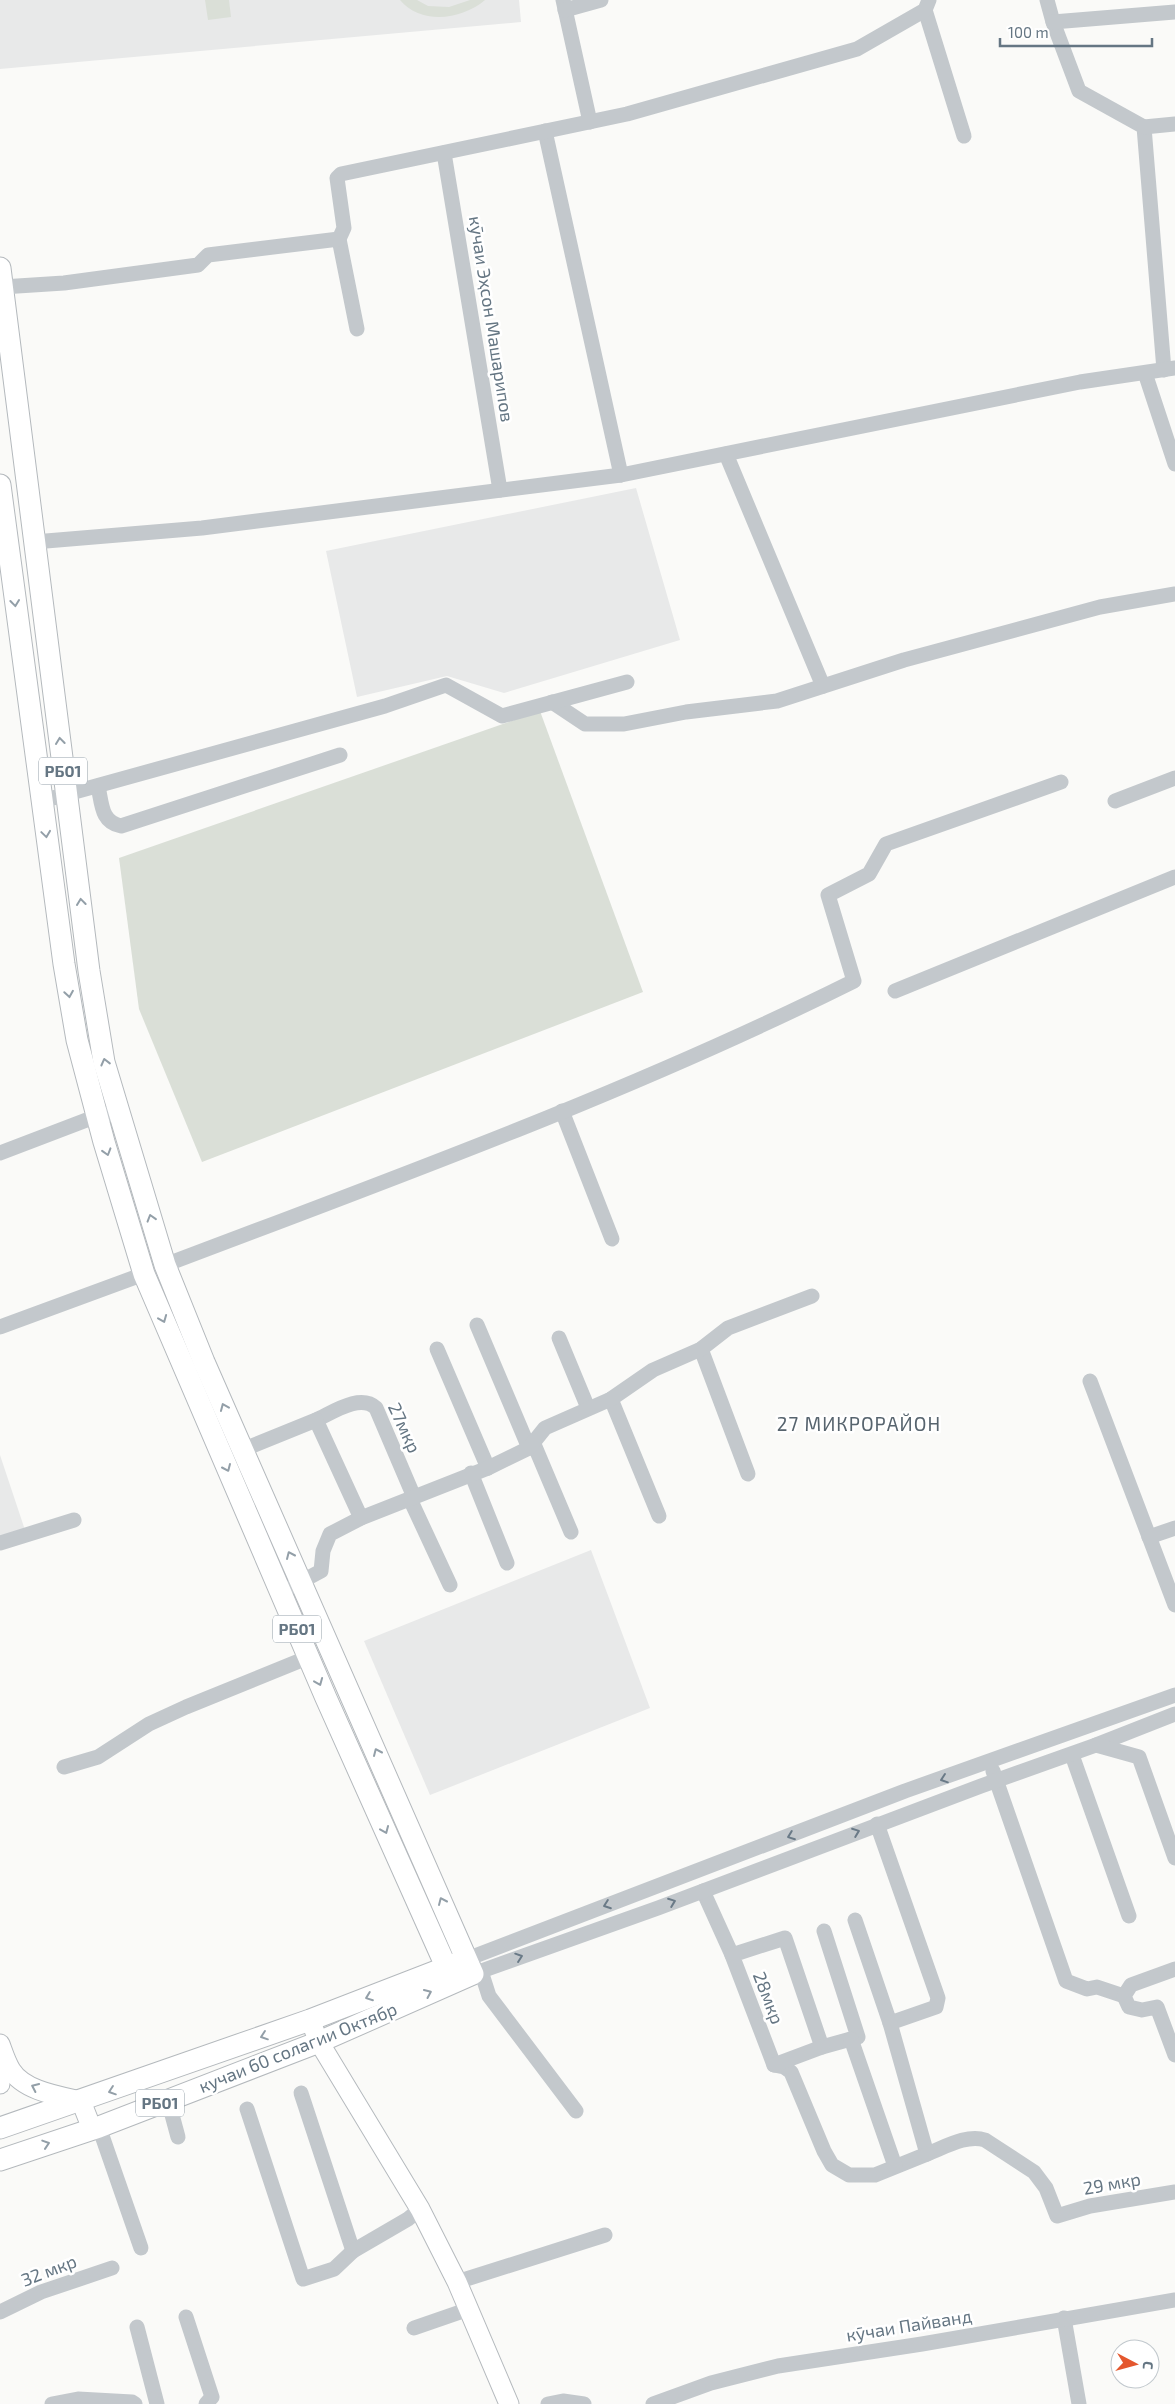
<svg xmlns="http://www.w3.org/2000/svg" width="1175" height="2404" viewBox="0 0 1175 2404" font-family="'Exo 2',sans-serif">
  <rect width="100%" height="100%" fill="#fafaf8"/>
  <g fill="#e8e9e9">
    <path d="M0 0H519L521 22 0 69Z"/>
    <path d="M636 488 680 640 504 693 447 676 357 697 326 551Z"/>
    <path d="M0 1455 25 1530 0 1538Z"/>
    <path d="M591 1550 650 1708 430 1795 364 1641Z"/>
  </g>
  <g fill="#dadfd7">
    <path d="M205 0H229L231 17 208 20Z"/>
    <path d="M400 0H417L428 6 449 7 470 0H485C463 19 422 26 400 0Z"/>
    <path d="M540 711 643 992 202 1162 139 1009 119 858Z"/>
  </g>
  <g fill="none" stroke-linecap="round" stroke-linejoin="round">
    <defs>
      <g id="major">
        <path d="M310 2020 319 2042 420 2209 457 2282 509 2404"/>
        <path d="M0 2044C3 2052 6 2062 11 2070 24 2091 59 2096 81 2101L92 2129"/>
        <path d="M0 2074V2084"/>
      </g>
      <g id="highway">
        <path d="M0 268 89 971 104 1062 165 1265 204 1362 473 1974 319 2042 99 2127 0 2160"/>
        <path d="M0 485 64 964 77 1040 104 1142 144 1274 326 1698 453 1982"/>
        <path d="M0 2128 310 2020 460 1962"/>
      </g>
    </defs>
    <use href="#major" stroke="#b5babe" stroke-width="21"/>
    <use href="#highway" stroke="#b4b9bd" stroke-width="23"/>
    <g stroke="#c3c8cc" stroke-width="15">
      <path d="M563 0 590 122"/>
      <path d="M1047 0 1053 22 1079 91 1144 127 1164 370"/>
      <path d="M565 10 601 0"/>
      <path d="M925 10 964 136"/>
      <path d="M1053 22 1175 12"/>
      <path d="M1144 127 1175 124"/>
      <path d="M545 131 621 475"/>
      <path d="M444 153 500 490"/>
      <path d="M339 239 357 329"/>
      <path d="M2 287 64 283 198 265 208 255 339 239 344 228 337 178 341 174 627 114 857 49 925 10 929 0"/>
      <path d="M1145 373 1175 464"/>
      <path d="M726 454 823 686"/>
      <path d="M34 542 202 528 621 475 1080 382 1175 368"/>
      <path d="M552 702 585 724H624L686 712 777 701 904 660 1100 607 1175 594"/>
      <path d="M98 786C102 804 101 822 121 826L340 755"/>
      <path d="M42 801 385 706 446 685 502 716 627 682"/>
      <path d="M1115 801 1175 778"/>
      <path d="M895 991 1175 877"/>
      <path d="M562 1111 612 1239"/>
      <path d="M0 1153 97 1116 120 1113"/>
      <path d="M165 1265C397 1177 631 1092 854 981L828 895 869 874 886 844 1061 782"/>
      <path d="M477 1325 529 1448"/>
      <path d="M0 1327 144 1274"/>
      <path d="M559 1338 588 1408"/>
      <path d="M437 1349 488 1468"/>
      <path d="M701 1349 748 1474"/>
      <path d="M1090 1381 1175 1605"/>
      <path d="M611 1399 659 1516"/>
      <path d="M316 1420C332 1413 360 1393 376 1408L414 1497"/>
      <path d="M533 1442 571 1532"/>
      <path d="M242 1450 316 1420 361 1518"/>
      <path d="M471 1473 507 1563"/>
      <path d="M410 1499 450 1585"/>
      <path d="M1149 1537 1175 1528"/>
      <path d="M0 1543 74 1520"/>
      <path d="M293 1586 321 1571 323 1551 330 1534 361 1518 488 1468 529 1448 545 1428 611 1399 653 1370 701 1349 728 1328 812 1296"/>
      <path d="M1096 1745 1175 1714"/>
      <path d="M1072 1755 1129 1916"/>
      <path d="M64 1767 98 1757 149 1724 186 1707 309 1657"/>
      <path d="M993 1771 1066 1981 1087 1989 1097 1987 1124 1996"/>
      <path d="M703 1891 732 1955"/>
      <path d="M855 1920 890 2023 936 2007 938 1998 877 1824"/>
      <path d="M824 1931 858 2037 822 2047 785 1938 732 1955 774 2065 784 2067 791 2072 824 2151 832 2165 849 2175H875L927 2154 890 2023"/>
      <path d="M467 1959 905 1791 1175 1695"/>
      <path d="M1175 1969 1131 1985 1124 1996 1129 2007 1142 2010 1157 2007 1175 2055"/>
      <path d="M481 1971 489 1996 576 2111"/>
      <path d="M473 1974 658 1908 981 1786 1096 1745 1139 1757 1175 1858"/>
      <path d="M851 2039 895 2166"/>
      <path d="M774 2065 822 2047"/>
      <path d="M301 2093 353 2251"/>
      <path d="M168 2100 178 2137"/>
      <path d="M247 2109 303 2279 334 2269 353 2251 408 2219 420 2209"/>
      <path d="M99 2127 141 2248"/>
      <path d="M927 2154C945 2147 967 2134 985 2140L1034 2172 1046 2188 1057 2216 1090 2206 1175 2192"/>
      <path d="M457 2282 605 2235"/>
      <path d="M0 2312 41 2292 112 2268"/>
      <path d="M186 2317 212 2397 206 2404"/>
      <path d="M1064 2318 1079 2404"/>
      <path d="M137 2327 157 2404"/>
      <path d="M414 2328 469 2309"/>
      <path d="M52 2404 78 2399 132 2402 135 2404"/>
      <path d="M548 2404 563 2401 584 2404"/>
      <path d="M653 2404 711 2383 778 2366 922 2344 1175 2300"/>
    </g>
    <use href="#major" stroke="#fff" stroke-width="19"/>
    <use href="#highway" stroke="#fff" stroke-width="21"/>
  </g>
  <defs><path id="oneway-chevron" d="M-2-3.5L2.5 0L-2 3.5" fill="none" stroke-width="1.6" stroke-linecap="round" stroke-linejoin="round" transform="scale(1.25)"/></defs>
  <g stroke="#939fa8">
    <use href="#oneway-chevron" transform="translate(15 603) rotate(83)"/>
    <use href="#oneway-chevron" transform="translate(60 741) rotate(-97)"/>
    <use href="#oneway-chevron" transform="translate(46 834) rotate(82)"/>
    <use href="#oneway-chevron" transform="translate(81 902) rotate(-97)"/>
    <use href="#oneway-chevron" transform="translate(69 994) rotate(81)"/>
    <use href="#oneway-chevron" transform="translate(105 1062) rotate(-104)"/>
    <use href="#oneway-chevron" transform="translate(107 1152) rotate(73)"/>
    <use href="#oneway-chevron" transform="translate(151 1218) rotate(-107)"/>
    <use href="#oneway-chevron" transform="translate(163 1319) rotate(68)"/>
    <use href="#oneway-chevron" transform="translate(224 1407) rotate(-113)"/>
    <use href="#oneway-chevron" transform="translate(227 1468) rotate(66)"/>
    <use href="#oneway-chevron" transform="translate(290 1555) rotate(-114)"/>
    <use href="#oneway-chevron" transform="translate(319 1682) rotate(68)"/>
    <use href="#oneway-chevron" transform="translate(377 1752) rotate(-114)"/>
    <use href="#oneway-chevron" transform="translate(385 1830) rotate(67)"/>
    <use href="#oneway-chevron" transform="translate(442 1901) rotate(-114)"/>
    <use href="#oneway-chevron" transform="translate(428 1993) rotate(-24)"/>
    <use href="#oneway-chevron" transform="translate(369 1997) rotate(159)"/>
    <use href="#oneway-chevron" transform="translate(264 2036) rotate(161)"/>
    <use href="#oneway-chevron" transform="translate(35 2087) rotate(-155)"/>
    <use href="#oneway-chevron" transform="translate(112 2091) rotate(161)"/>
    <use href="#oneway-chevron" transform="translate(46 2144) rotate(-18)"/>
  </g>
  <g stroke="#6a7a87">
    <use href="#oneway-chevron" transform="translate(944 1779) rotate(161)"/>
    <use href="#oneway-chevron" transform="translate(856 1832) rotate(-21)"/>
    <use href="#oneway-chevron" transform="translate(791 1836) rotate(159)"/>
    <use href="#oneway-chevron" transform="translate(672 1902) rotate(-21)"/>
    <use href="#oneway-chevron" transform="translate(607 1905) rotate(160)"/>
    <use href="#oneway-chevron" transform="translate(519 1957) rotate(-19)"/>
  </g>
  <g text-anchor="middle" stroke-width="5" stroke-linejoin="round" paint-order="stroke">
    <g fill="#fff" stroke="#939fa8" stroke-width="1">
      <rect x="39" y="757.5" width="48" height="27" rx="4"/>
      <rect x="273" y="1615.5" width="48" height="27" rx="4"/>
      <rect x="136" y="2089.5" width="48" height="27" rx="4"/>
    </g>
    <g font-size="16" font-weight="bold" fill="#657683">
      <text x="63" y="777">РБ01</text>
      <text x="297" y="1635">РБ01</text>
      <text x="160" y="2109">РБ01</text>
    </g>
    <g font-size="18" fill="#657683" stroke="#fff">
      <text transform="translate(491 319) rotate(81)" y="6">кӯчаи Эҳсон Машарипов</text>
      <text transform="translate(404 1428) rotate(65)" y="6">27мкр</text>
      <text transform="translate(768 1998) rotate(69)" y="6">28мкр</text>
      <text transform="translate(298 2048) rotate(-22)" y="6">кучаи 60 солагии Октябр</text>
      <text transform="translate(1112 2184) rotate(-10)" y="6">29 мкр</text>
      <text transform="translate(49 2271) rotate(-21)" y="6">32 мкр</text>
      <text transform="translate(909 2326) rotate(-9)" y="6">кӯчаи Пайванд</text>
    </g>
    <g font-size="19" letter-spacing="1" fill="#57646e" stroke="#fff">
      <text x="859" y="1431">27 МИКРОРАЙОН</text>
    </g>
  </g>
  <g transform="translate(1135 2364) rotate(96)"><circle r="24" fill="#ffffff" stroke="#c1c8cd"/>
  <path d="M0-4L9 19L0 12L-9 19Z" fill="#e4572e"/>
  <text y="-8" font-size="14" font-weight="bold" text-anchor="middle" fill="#657683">С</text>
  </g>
  <path d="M1000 38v8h152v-8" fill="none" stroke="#657683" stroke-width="2.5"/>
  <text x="1008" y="38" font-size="15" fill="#657683" stroke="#ffffff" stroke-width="4" paint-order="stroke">100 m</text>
</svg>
